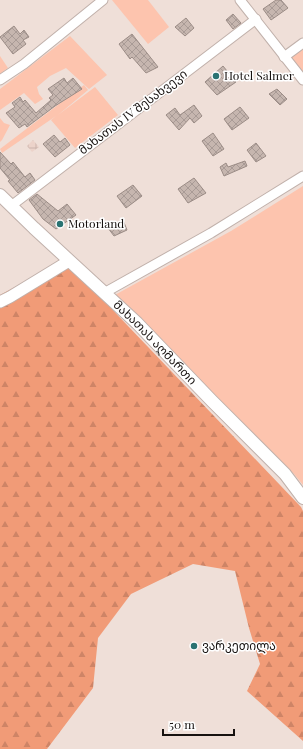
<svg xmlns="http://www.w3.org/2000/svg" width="303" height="749" viewBox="0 0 303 749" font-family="'Playfair Display','Noto Sans Georgian',serif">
  <defs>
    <pattern id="industrial-grid" width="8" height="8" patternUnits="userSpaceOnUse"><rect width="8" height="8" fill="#ecd3ca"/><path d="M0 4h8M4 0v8" fill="none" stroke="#cab4ac"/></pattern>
    <pattern id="forest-firs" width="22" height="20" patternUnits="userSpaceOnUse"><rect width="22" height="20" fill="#f19b77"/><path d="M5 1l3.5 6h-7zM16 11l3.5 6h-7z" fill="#ce8466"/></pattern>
    <pattern id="building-cross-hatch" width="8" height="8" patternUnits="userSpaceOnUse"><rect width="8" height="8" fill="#c6b6af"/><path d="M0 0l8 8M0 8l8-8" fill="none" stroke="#a99b96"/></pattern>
  </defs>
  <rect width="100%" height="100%" fill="#efdfd8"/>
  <path fill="url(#industrial-grid)" d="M33 140 39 147 32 152 27 146Z"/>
  <g fill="#fdc4ae">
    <path d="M112 0H148L169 27 148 44Z"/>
    <path d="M70 36 107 75 89 89 66 68 50 76 37 87 39 94 43 99 35 104 24 93 0 110V89Z"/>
    <path d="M303 47V72L291 57Z"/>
    <path d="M0 56 8 68 0 74Z"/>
    <path d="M84 85 88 90 58 115 95 87 118 115 75 148 51 120 56 116 2 153 0 149Z"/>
    <path d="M0 118 4 123 10 125 2 140 0 142Z"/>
    <path d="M303 186V485L294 474 113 296 231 231Z"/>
  </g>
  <path fill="url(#forest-firs)" d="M65 260 301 507 303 511V741L247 691 260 664 249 628 235 571 193 564 131 594 98 638 93 688 47 749H0V295Z"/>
  <g fill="url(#building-cross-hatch)" stroke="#9b8c86">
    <path d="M276 0H281L288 8 271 20 263 9Z"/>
    <path d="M233 14 241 23 233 29 226 20Z"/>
    <path d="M186 18 194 28 185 36 175 27Z"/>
    <path d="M14 26 20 34 24 30 29 37 23 40 26 44 13 54 0 37Z"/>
    <path d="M132 34 158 67 146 73 132 57 130 59 119 44Z"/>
    <path d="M223 66 236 82 217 95 205 82Z"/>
    <path d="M64 78 67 83 73 78 82 89 55 106 27 127 25 124 19 128 6 113 15 107 12 103 20 97 23 102 25 100 36 113 51 100 49 98 53 95 48 89Z"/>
    <path d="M277 89 287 99 280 105 269 94Z"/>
    <path d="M194 105 202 116 194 123 190 118 179 130 166 115 175 108 180 115Z"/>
    <path d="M240 107 249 118 232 130 224 119Z"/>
    <path d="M213 133 224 149 213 156 202 141Z"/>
    <path d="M54 135 60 142 65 138 70 145 55 157 43 144Z"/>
    <path d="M256 143 266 156 256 162 247 150Z"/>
    <path d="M0 152 11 164 13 162 25 177 30 173 35 180 18 193 8 181 10 180 0 168Z"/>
    <path d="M245 161 247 166 224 176 220 167 226 163 228 167Z"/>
    <path d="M194 178 206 193 188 203 178 189Z"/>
    <path d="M133 185 142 196 126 208 117 196Z"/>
    <path d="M37 194 58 211 67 204 76 215 56 229 43 219 29 200Z"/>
    <path d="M123 220 127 230 114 236 108 228Z"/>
  </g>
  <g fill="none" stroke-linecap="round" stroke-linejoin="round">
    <defs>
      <g id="minor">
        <path d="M240 0 303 80"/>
        <path d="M284 57 303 43"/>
        <path d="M0 80 24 64 103 0"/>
        <path d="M11 206 256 19"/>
        <path d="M104 293 211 233 303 176"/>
      </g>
      <path id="tertiary" d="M0 302 10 297 69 261"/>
      <g id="secondary">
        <path id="s1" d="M0 195 34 228 137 323 212 401 285 474 303 498"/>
      </g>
    </defs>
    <use href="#minor" stroke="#c1b1ab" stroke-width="11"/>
    <use href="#tertiary" stroke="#c1b1ab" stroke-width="13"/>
    <use href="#secondary" stroke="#c1b1ab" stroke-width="14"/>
    <use href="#minor" stroke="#fff" stroke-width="9"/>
    <use href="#tertiary" stroke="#fff" stroke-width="11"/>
    <use href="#secondary" stroke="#fff" stroke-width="12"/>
  </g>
  <g fill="#297372" stroke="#fff" stroke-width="1.5">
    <circle cx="216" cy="76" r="4"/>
    <circle cx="60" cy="224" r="4"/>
    <circle cx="194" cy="646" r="4"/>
  </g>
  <g text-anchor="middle" stroke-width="3" stroke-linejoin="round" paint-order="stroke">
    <g font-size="12" fill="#171210" stroke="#fff" text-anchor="start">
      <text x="224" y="80">Hotel Salmer</text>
      <text x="68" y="228">Motorland</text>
      <text x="202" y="650">ვარკეთილა</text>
    </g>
    <g font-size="12" fill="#171210" stroke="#fff">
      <text transform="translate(133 112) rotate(-37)" y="4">მახათას IV შესახვევი</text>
      <text dy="4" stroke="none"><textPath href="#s1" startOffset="214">მახათას აღმართი</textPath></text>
    </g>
  </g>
  <path d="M163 729v6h71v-6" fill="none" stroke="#171210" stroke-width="2"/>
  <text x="169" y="729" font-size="12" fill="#171210" stroke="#ffffff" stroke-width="3" paint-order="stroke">50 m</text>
</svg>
